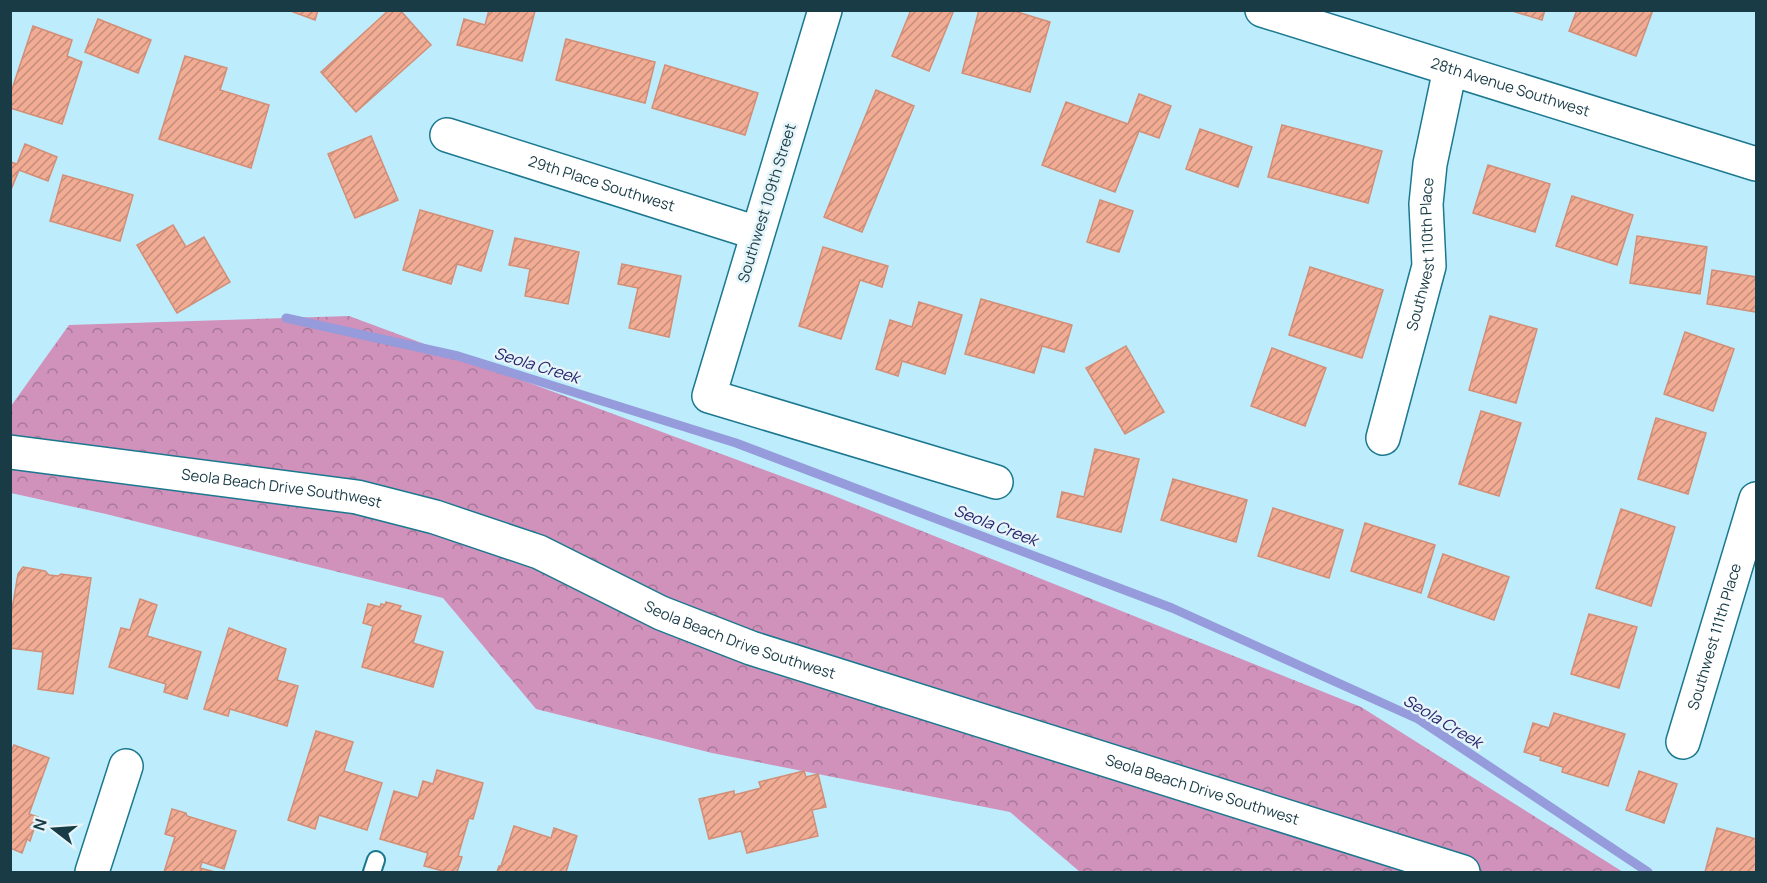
<svg xmlns="http://www.w3.org/2000/svg" width="1767" height="883" viewBox="0 0 1767 883" font-family="Manrope,sans-serif">
  <defs>
    <pattern id="forest-crowns" width="20" height="18" patternUnits="userSpaceOnUse" patternTransform="scale(1.5)"><rect width="20" height="18" fill="#d091bb"/><path d="M2 6a3 3 0 1 1 6 0M12 15a3 3 0 1 1 6 0" fill="none" stroke="#a8789a"/></pattern>
    <pattern id="building-hatch" width="6" height="6" patternUnits="userSpaceOnUse" patternTransform="scale(1.5)"><rect width="6" height="6" fill="#f2ac94"/><path d="M-1 1l2-2M0 6l6-6M5 7l2-2" fill="none" stroke="#c38d7b"/></pattern>
  </defs>
  <rect width="100%" height="100%" fill="#bdecfc"/>
  <path fill="url(#forest-crowns)" d="M349 316 832 495 1361 707 1623 872H1080L1010 812 712 753 536 709 443 598 106 514 11 493V406L69 325Z"/>
  <g fill="none" stroke-linecap="round" stroke-linejoin="round">
    <path stroke="#959bdb" stroke-width="9" d="M286 318 458 356 736 443 1172 608 1418 719 1648 872"/>
  </g>
  <g fill="url(#building-hatch)" stroke="#d28e77" stroke-width="1.5">
    <path d="M288 10H318L315 20Z"/>
    <path d="M389 10H400L431 45 356 112 321 72Z"/>
    <path d="M489 10 535 11 522 61 457 45 464 19 485 25Z"/>
    <path d="M911 10H954L929 71 892 56Z"/>
    <path d="M979 10H1011L1050 22 1030 92 962 73Z"/>
    <path d="M1509 10H1545L1542 20Z"/>
    <path d="M1577 10H1653L1636 56 1569 31Z"/>
    <path d="M98 19 151 40 138 73 85 52Z"/>
    <path d="M33 26 72 40 67 56 82 62 62 124 10 108V95Z"/>
    <path d="M566 39 655 62 645 103 556 80Z"/>
    <path d="M185 56 227 68 220 90 269 105 251 168 159 139Z"/>
    <path d="M665 65 758 93 745 135 652 108Z"/>
    <path d="M876 90 914 106 862 232 824 217Z"/>
    <path d="M1139 94 1171 106 1159 138 1139 131 1115 192 1042 165 1066 102 1128 124Z"/>
    <path d="M1282 125 1382 151 1368 203 1268 177Z"/>
    <path d="M1200 129 1252 147 1238 187 1186 169Z"/>
    <path d="M371 136 398 200 355 218 328 154Z"/>
    <path d="M25 144 57 157 48 181 19 170 10 192V162L17 164Z"/>
    <path d="M1488 165 1550 184 1535 232 1473 213Z"/>
    <path d="M63 175 133 195 120 241 50 221Z"/>
    <path d="M1572 196 1633 215 1617 265 1556 246Z"/>
    <path d="M1100 200 1133 211 1119 252 1087 242Z"/>
    <path d="M420 210 493 231 481 271 457 264 451 284 403 270Z"/>
    <path d="M173 225 186 247 204 237 230 282 177 313 137 245Z"/>
    <path d="M1637 236 1707 247 1700 294 1630 283Z"/>
    <path d="M515 238 579 252 568 304 525 296 530 269 509 265Z"/>
    <path d="M823 247 888 266 882 287 860 280 841 339 799 326Z"/>
    <path d="M622 264 681 276 669 337 629 328 638 288 618 284Z"/>
    <path d="M1310 267 1383 290 1362 358 1289 335Z"/>
    <path d="M1712 270 1756 277V312L1707 304Z"/>
    <path d="M981 299 1072 325 1064 352 1042 346 1034 373 965 354Z"/>
    <path d="M919 302 962 315 945 374 902 361 898 376 876 369 890 320 912 327Z"/>
    <path d="M1490 316 1537 329 1516 403 1469 390Z"/>
    <path d="M1685 332 1734 349 1713 411 1664 394Z"/>
    <path d="M1126 346 1164 412 1125 434 1086 368Z"/>
    <path d="M1272 348 1326 368 1305 426 1251 406Z"/>
    <path d="M1481 411 1521 423 1499 496 1459 484Z"/>
    <path d="M1656 418 1706 433 1688 494 1638 479Z"/>
    <path d="M1095 449 1139 459 1121 532 1057 517 1062 492 1084 497Z"/>
    <path d="M1173 479 1247 500 1236 542 1161 520Z"/>
    <path d="M1273 508 1343 530 1329 578 1258 556Z"/>
    <path d="M1621 509 1675 527 1651 606 1596 588Z"/>
    <path d="M1365 523 1435 545 1421 593 1351 571Z"/>
    <path d="M1443 554 1509 577 1494 620 1428 597Z"/>
    <path d="M23 567 45 571 49 575 58 576 61 574 91 578 73 694 38 689 43 652 10 648V621L18 574Z"/>
    <path d="M140 599 157 605 147 636 201 652 187 699 164 692 166 684 109 667 121 628 130 630Z"/>
    <path d="M386 602 401 606 399 610 421 616 413 643 443 652 433 687 362 667 373 626 363 623 368 604 380 607 381 604 385 605Z"/>
    <path d="M1589 614 1637 627 1619 688 1571 674Z"/>
    <path d="M229 628 286 649 277 680 298 686 287 726 230 709 228 716 204 709Z"/>
    <path d="M1554 713 1625 734 1608 786 1562 772 1563 767 1540 760 1541 757 1524 752 1533 723 1549 728Z"/>
    <path d="M316 731 353 742 344 771 382 783 367 830 319 815 315 829 288 820Z"/>
    <path d="M14 745 49 758 29 814 38 817 30 841 27 839 22 853 10 848V754Z"/>
    <path d="M437 770 483 783 473 819 469 818 458 856 462 857 457 872H447L424 866 428 853 380 839 394 791 418 798 423 781 433 784Z"/>
    <path d="M804 771 806 777 818 774 826 807 812 810 818 836 747 853 741 831 709 839 699 799 734 791V795L761 788 759 782Z"/>
    <path d="M1639 771 1677 784 1664 823 1626 810Z"/>
    <path d="M172 809 186 813 187 816 236 831 224 869 202 862 200 868 215 872H164L175 837 165 834Z"/>
    <path d="M514 826 551 838 554 828 577 836 566 872H497L499 866H501Z"/>
    <path d="M1717 828 1756 839V872H1705Z"/>
  </g>
  <g fill="none" stroke-linecap="round" stroke-linejoin="round">
    <defs>
      <path id="lane" d="M372 872 376 860"/>
      <g id="street">
        <path d="M825 10 709 396 996 482"/>
        <path id="s1" d="M1262 10 1756 164"/>
        <path id="s2" d="M447 135 757 233"/>
        <path id="s3" d="M1383 438 1429 266 1426 204 1430 164 1450 69"/>
        <path id="s4" d="M10 452 357 497 435 517 539 552 661 613 751 648 1463 872"/>
        <path id="s5" d="M1683 742 1756 499"/>
        <path d="M92 872 126 766"/>
      </g>
    </defs>
    <use href="#lane" stroke="#1b788f" stroke-width="20"/>
    <use href="#street" stroke="#1b788f" stroke-width="36"/>
    <use href="#lane" stroke="#fff" stroke-width="16"/>
    <use href="#street" stroke="#fff" stroke-width="33"/>
  </g>
  <g text-anchor="middle" stroke-width="5" stroke-linejoin="round" paint-order="stroke">
    <g font-size="15" fill="#183b46" stroke="#e4f4f9">
      <text dy="5" stroke="none"><textPath href="#s1" startOffset="260">28th Avenue Southwest</textPath></text>
      <text dy="5" stroke="none"><textPath href="#s2" startOffset="162">29th Place Southwest</textPath></text>
      <text transform="translate(767 203) rotate(-73)" y="5">Southwest 109th Street</text>
      <text dy="5" stroke="none"><textPath href="#s3" startOffset="189">Southwest 110th Place</textPath></text>
      <text dy="5" stroke="none"><textPath href="#s4" startOffset="274">Seola Beach Drive Southwest</textPath></text>
      <text dy="5" stroke="none"><textPath href="#s5" startOffset="110">Southwest 111th Place</textPath></text>
      <text dy="5" stroke="none"><textPath href="#s4" startOffset="760">Seola Beach Drive Southwest</textPath></text>
      <text dy="5" stroke="none"><textPath href="#s4" startOffset="1246">Seola Beach Drive Southwest</textPath></text>
    </g>
    <g font-size="16" font-style="italic" fill="#251f69" stroke="#e4f4f9">
      <text transform="translate(537 365) rotate(17)" y="6">Seola Creek</text>
      <text transform="translate(996 525) rotate(21)" y="6">Seola Creek</text>
      <text transform="translate(1443 721) rotate(31)" y="6">Seola Creek</text>
    </g>
  </g>
  <rect width="1767" height="883" fill="none" stroke="#183b46" stroke-width="24"/>
  <g transform="translate(54 829) rotate(287)" stroke="#e4f4f9" stroke-width="4.5" paint-order="stroke">
  <path d="M0-4.5L10 22L0 15L-10 22Z" fill="#183b46"/>
  <text y="-9" font-size="16" font-weight="bold" text-anchor="middle" fill="#183b46">N</text>
  </g>
</svg>
